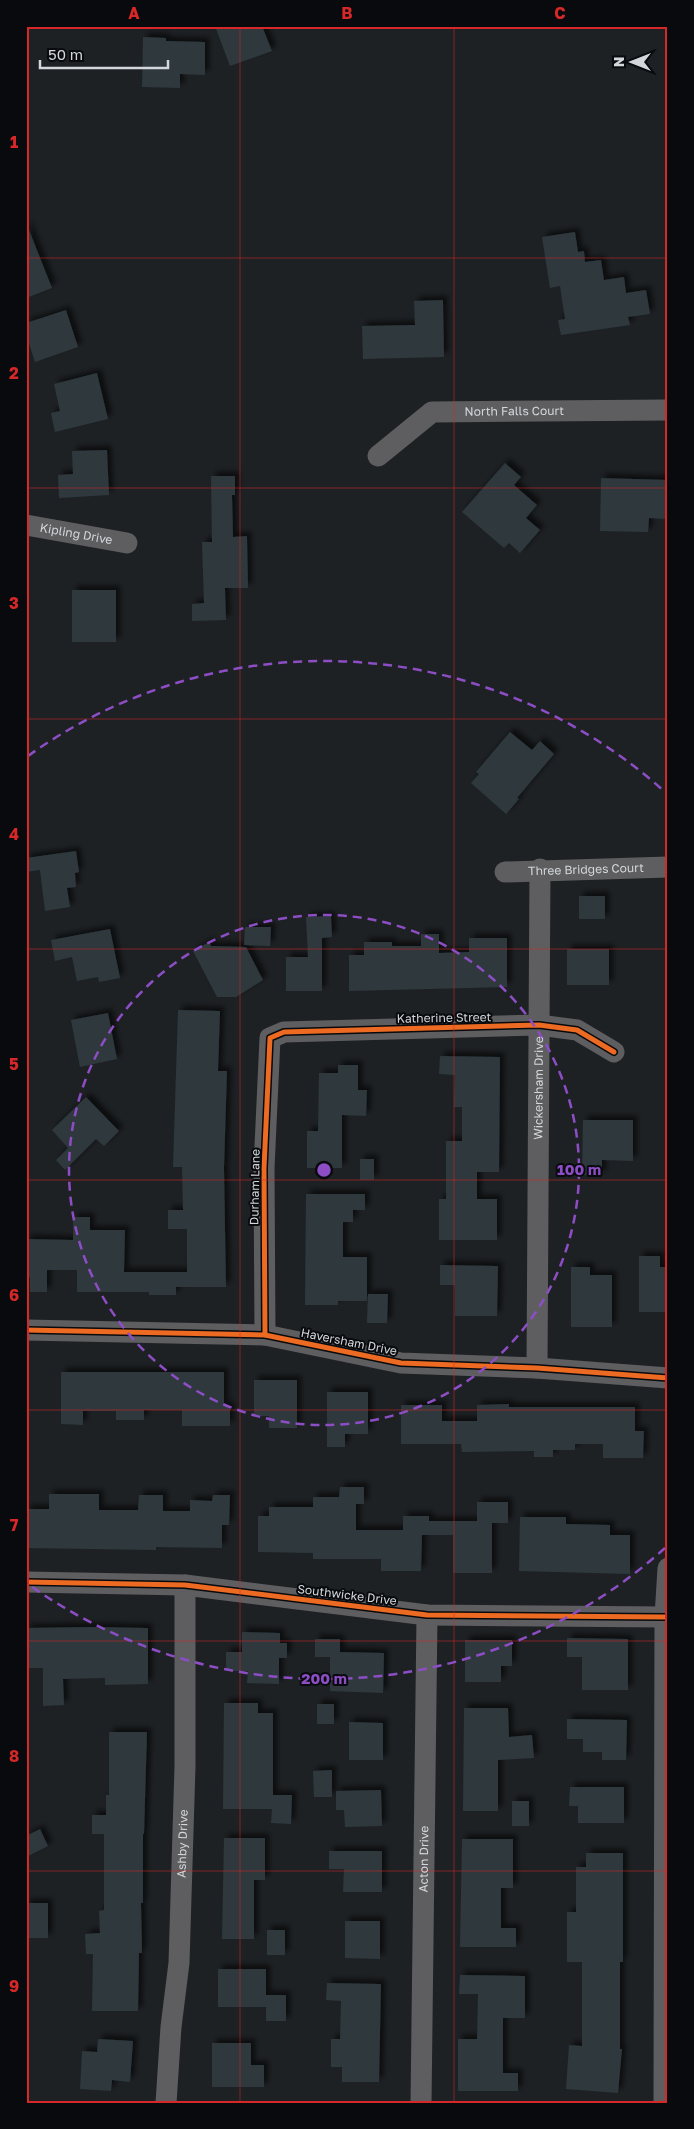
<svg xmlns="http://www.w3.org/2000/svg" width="694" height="2129" viewBox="0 0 694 2129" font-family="'Golos Text',sans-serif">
  <defs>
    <filter id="shadow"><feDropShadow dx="4.5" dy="-4.5" stdDeviation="2.5" flood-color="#0009"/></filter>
  </defs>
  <rect width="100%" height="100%" fill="#1e2124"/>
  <g fill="#2d393e" filter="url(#shadow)">
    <path d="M215 26H262L272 51 230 66Z"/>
    <path d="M143 37 166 38V41L205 42V75L180 74V88L142 87Z"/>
    <path d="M27 225 52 288 26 298V226Z"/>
    <path d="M575 232 578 252 584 251 585 262 601 260 604 280 624 277 626 293 646 290 650 314 628 317 630 325 561 335 558 320 565 319 560 286 550 288 542 237Z"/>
    <path d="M443 300 444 357 363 359 362 326 415 325 414 301Z"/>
    <path d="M66 310 78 347 35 362 26 334V323Z"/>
    <path d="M97 373 108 419 55 432 51 413 60 411 54 384Z"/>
    <path d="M107 450 109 495 59 498 58 475 73 474 72 451Z"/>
    <path d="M505 463 521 477 514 485 537 505 526 518 540 530 520 553 509 543 504 548 462 512Z"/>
    <path d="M211 476H235V495H232L233 537 247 536 248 588H225L226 620 192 621V604L204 603 202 542H212Z"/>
    <path d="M601 478 668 480 666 519 649 518 648 532 600 531Z"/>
    <rect x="72" y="590" width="44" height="52"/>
    <path d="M510 732 532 750 540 741 554 754 517 798 519 799 506 814 471 783 479 774 476 772Z"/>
    <path d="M76 851 79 872 75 873 76 887 67 888 70 907 45 911 40 870 26 872V858Z"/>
    <rect x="579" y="896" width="26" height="23"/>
    <path d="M331 916 332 937 322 938V991H286V957H308L306 917Z"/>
    <path d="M245 927H271L270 946 244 945Z"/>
    <path d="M110 929 120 978 99 982 98 977 77 981 72 957 55 961 51 940Z"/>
    <path d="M421 934H439V953L469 952V938H507V987L349 991V955H364V942H392V946H421Z"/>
    <path d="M209 942 211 946 246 947 263 980 236 997H217L193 951Z"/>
    <rect x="567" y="949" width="42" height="36"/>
    <path d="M178 1010 220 1011 218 1071H227L224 1168 226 1287H176V1295H149V1292H77V1270H47V1292H30V1277H26V1239L73 1240V1217H90V1230H125L124 1272H187V1229H168V1210H183L182 1167H173Z"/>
    <path d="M108 1013 117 1059 80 1067 71 1020Z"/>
    <path d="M440 1056 500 1057 499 1172H477V1199H497V1240H439V1199H446V1141H462V1107H454L455 1075 439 1074Z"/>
    <path d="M338 1065H358V1090H367L366 1116 342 1115V1168H307V1131H318L319 1073H338Z"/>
    <path d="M86 1097 119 1131 104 1146 96 1139 65 1170 56 1160 68 1148 52 1130Z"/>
    <path d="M583 1120H633V1161L602 1160V1175H582Z"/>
    <rect x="360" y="1159" width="14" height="21"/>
    <path d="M306 1194H365V1210H353V1222H343V1257H367V1301H338V1305H305Z"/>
    <path d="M639 1256H660V1267H668V1312H639Z"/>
    <path d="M440 1265 498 1266 497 1316H455V1285H440Z"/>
    <path d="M571 1267H590V1275H612V1327H571Z"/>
    <path d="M368 1294H388L387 1323H367Z"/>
    <path d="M61 1372H224V1406H230V1426H182V1410H144V1420H116V1411H83V1425L61 1424Z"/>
    <path d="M254 1380H297V1428H269V1416H254Z"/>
    <path d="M327 1392H368V1434H345V1447H327Z"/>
    <path d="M509 1404V1407H635V1431H644L643 1458H603V1444H575V1450H553V1457H534V1451L462 1452 461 1444H401V1405H442V1421H477V1405Z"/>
    <path d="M340 1487H364V1504H356V1530H403V1516H429V1521H477V1502H508V1523H492V1573H453V1535H422L421 1571H381V1559H313V1553L258 1552V1516H269V1507H313V1497H339Z"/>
    <path d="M49 1494H99V1510H138L139 1495H163V1511H190V1500L212 1501 213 1495H230L229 1525H222V1548L156 1547V1550L26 1548V1509H49Z"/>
    <path d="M520 1517H566V1524L610 1525V1535H630V1574L519 1571Z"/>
    <path d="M92 1627 148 1628V1684L105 1685V1678L63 1679 64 1705 43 1706V1668H26V1628Z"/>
    <path d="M242 1632 280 1633V1643H287V1658H279V1684L247 1683 248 1671H226V1652H242Z"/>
    <path d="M567 1638 628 1639V1690H582V1657H567Z"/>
    <path d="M315 1639H340V1652L384 1653 383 1693 330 1691V1657H315Z"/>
    <path d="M465 1640H512V1666H501V1682H465Z"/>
    <path d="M224 1703H258V1713H273V1795H292L291 1824 271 1823 272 1809H223Z"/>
    <rect x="317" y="1704" width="17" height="20"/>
    <path d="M464 1708H508L509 1737 532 1735 534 1758 498 1760V1811H463Z"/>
    <path d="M567 1719 627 1720 626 1760H602V1752H583V1739H567Z"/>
    <path d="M349 1722 383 1723V1760H349Z"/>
    <path d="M109 1732H147L144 1834H143V1903H141L142 1953H139L138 2011H92L93 1954H86L85 1934 100 1933 99 1911 104 1910V1834H92V1815H106V1795H109Z"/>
    <path d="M332 1770V1797H314L313 1771Z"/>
    <path d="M570 1787H624V1823H578V1806H569Z"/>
    <path d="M381 1790 382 1826 345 1827 344 1810H336V1791Z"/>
    <rect x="512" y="1801" width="17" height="25"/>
    <path d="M40 1829 48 1846 26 1857V1836Z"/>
    <path d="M224 1838H265V1880H254V1939H222Z"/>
    <path d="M462 1839H513V1888H501V1928H516V1947H460Z"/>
    <path d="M329 1851H382V1892H343L344 1869H329Z"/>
    <path d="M586 1853H623V1962H620V2049H622L618 2093 566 2089 569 2045 582 2046V1962H567V1912H576V1867H586Z"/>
    <rect x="26" y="1903" width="22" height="35"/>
    <path d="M345 1921H380V1959L345 1958Z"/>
    <rect x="267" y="1930" width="18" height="25"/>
    <path d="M218 1969H266V1995H286V2021H266V2007H218Z"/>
    <path d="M460 1975 525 1976V2018H503V2073H518V2091H458V2039H477L478 1994H459Z"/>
    <path d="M327 1983 381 1984 379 2082H342V2067H331V2039H340L341 2001 326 2000Z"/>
    <path d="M98 2039 133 2041 130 2082 112 2080 111 2091 80 2089 82 2051 97 2052Z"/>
    <path d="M212 2043H251V2065H264V2087H212Z"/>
  </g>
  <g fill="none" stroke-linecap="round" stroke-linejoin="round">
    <g stroke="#5e5e60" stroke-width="21">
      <path id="s1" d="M378 456 432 412 668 410"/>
      <path id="s2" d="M26 525 127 543"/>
      <path id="s3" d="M505 872 668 867"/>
      <path d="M26 1330 265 1335 401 1363 537 1368 668 1378"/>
      <path d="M265 1335 264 1168 270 1038 284 1032 539 1025 577 1030 614 1052"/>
      <path id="s4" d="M537 1368 540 869"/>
      <path d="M26 1582 185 1585 427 1615 665 1617"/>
      <path id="s5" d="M166 2103 171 2027 179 1963 185 1766V1585"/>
      <path id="s6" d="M421 2103 427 1615"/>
      <path d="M664 2103 665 1617 668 1568"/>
    </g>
    <defs>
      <g id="cycleway">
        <path d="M26 1330 265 1335 401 1363 537 1368 668 1378"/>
        <path d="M265 1335 264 1168 270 1038 284 1032 539 1025 577 1030 614 1052"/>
        <path d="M26 1582 185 1585 427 1615 665 1617"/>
      </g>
    </defs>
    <use href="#cycleway" stroke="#080a0d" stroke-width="8"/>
    <use href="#cycleway" stroke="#ed6a23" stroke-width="5"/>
  </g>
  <path fill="none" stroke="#d62828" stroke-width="1" stroke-opacity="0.55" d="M240 26V2103M454 26V2103M26 258H668M26 488H668M26 719H668M26 949H668M26 1180H668M26 1410H668M26 1641H668M26 1871H668"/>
  <g fill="none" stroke="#8d4ec5" stroke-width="2.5" stroke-dasharray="9 6">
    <circle cx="324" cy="1170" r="255"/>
    <path d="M665 1548A509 509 0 0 1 28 1584M28 756A509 509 0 0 1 665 792"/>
  </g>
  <g text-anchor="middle" stroke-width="4" stroke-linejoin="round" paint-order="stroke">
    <g font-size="12" fill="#d3d7db" stroke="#080a0d">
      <text dy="4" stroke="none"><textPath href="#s1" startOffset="152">North Falls Court</textPath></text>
      <text dy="4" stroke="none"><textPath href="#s2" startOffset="51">Kipling Drive</textPath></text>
      <text dy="4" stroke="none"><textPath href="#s3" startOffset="81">Three Bridges Court</textPath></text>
      <text transform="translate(444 1018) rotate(-1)" y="4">Katherine Street</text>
      <text dy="4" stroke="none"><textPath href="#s4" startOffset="280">Wickersham Drive</textPath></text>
      <text transform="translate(255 1187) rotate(-89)" y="4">Durham Lane</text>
      <text transform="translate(349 1342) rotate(11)" y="4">Haversham Drive</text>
      <text transform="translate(347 1595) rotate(7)" y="4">Southwicke Drive</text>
      <text dy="4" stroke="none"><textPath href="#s5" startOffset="260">Ashby Drive</textPath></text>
      <text dy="4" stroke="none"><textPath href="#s6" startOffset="244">Acton Drive</textPath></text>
    </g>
  </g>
  <circle cx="324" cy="1170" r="8" fill="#8d4ec5" stroke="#080a0d" stroke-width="2.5"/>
  <g font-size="15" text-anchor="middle" font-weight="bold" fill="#8d4ec5" stroke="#080a0d" stroke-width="4" stroke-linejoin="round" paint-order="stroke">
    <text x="579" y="1175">100 m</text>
    <text x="324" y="1684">200 m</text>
  </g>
  <rect width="694" height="2129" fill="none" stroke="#080a0d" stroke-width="55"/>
  <g transform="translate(632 62) rotate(270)" stroke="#080a0d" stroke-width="4" paint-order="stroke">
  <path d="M0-4L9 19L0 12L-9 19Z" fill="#d3d7db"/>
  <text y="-8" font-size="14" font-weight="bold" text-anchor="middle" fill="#d3d7db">N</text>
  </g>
  <path d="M40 60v8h128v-8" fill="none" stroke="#d3d7db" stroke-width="2.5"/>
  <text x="48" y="60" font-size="15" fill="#d3d7db" stroke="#080a0d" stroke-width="4" paint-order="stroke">50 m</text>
  <rect x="28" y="28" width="638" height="2074" fill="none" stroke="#d62828" stroke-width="2"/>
  <g font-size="16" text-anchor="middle" font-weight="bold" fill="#d62828">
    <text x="134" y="19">A</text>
    <text x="347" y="19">B</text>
    <text x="560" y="19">C</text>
    <text x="14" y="148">1</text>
    <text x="14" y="379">2</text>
    <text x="14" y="609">3</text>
    <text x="14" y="840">4</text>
    <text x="14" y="1070">5</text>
    <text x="14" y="1301">6</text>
    <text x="14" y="1531">7</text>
    <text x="14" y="1762">8</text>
    <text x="14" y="1992">9</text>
  </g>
</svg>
